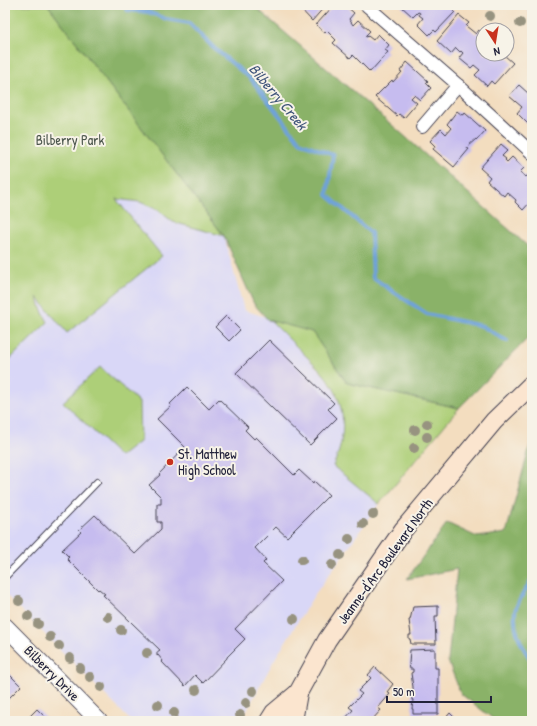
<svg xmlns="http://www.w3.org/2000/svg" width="537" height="726" viewBox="0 0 537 726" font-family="'Patrick Hand',sans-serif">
  <rect width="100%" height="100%" fill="#f7f3e8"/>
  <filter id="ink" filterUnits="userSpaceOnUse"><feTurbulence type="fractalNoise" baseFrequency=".025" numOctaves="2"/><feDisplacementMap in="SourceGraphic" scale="8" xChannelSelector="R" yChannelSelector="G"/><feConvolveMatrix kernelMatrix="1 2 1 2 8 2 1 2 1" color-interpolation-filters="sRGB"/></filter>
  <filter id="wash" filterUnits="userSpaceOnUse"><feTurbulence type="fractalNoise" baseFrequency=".012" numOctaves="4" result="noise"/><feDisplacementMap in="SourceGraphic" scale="16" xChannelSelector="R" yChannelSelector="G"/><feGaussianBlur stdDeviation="0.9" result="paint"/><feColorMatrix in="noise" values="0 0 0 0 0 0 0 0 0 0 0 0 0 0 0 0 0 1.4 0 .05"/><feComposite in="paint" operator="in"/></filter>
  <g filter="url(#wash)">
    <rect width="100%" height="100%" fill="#f3ddbf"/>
    <path fill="#d9d7f7" d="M111 198H121L140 202 158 210 173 222 224 236 244 310 268 318 326 377 334 390 342 411 343 430 342 444 333 466 379 504 313 597 273 662 241 721H131L5 594V364L47 322 43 313 37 295Z"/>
    <g fill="#adcf78" stroke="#68785a">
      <path d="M5 5H48L224 236 173 222 158 210 140 202 116 199 162 256 67 333 37 297 43 313 48 322 5 364Z"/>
      <path d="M268 318 312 332 347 383 459 408 379 504 333 466C347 437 347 403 326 377 320 369 312 362 305 355 293 343 281 331 268 318Z"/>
      <path d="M100 367 139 402 140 441 120 457 63 402Z"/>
    </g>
    <g fill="#8ab268" stroke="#566a52">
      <path d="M48 5H253L400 132 532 250V334L459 408 347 383 312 332 268 320 254 304 224 236Z"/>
      <path d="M532 438V721H496L461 694 448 661 457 569 407 579 447 523 477 537 506 533Z"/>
    </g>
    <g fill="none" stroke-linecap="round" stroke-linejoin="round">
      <g stroke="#6ea2da" stroke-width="4">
        <path d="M124 5 127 10 148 12 166 19 189 23 214 48 251 79 300 142 333 155 327 195 371 233 373 278 427 314 482 326 507 341"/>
        <path d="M532 579C528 586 515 606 515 612 513 629 522 648 532 661"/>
      </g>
    </g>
    <g id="blocks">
      <g fill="#c6bcef">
        <path d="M297 5H326L312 21Z"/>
        <path d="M334 5 337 7 340 5H345L354 13 349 19 353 25 358 20 370 31 365 36 367 37 368 36 373 40 378 34 389 45 385 50 388 52 370 72 353 55 350 58 342 51 333 43 336 40 327 31 325 33 316 25Z"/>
        <path d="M402 5H447L455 12 436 32 434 30 429 35 418 24 423 18 419 15 420 13 418 12 413 17 401 6Z"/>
        <path d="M522 5H532V11L530 13Z"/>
        <path d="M459 15 469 23 466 26 476 34 479 30 483 34V54H498L502 57 504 55 513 63 494 84 491 81 487 86 475 75 480 70 474 65 471 68 459 58 463 53 461 51 460 52 456 48 451 54 437 41Z"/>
        <path d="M407 62 428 81 426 83 431 88 420 100 414 95 411 98 417 103 404 118 399 114 397 116 375 97 392 80 393 82 402 72 400 71Z"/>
        <path d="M519 85 529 94 532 91V120L528 124 517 113 522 107 509 96Z"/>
        <path d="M457 111 462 115 465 113 485 131 477 140 476 139 468 146 467 148 469 149 454 167 433 149 435 146 430 141 441 129 446 134 451 128 447 124Z"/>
        <path d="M501 144 508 150 502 156 506 159 505 160 507 162 512 157 524 168 520 172 526 177 532 171V200L523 210 515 202 516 200 507 192 504 196 487 181 490 177 480 168Z"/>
        <path d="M226 316 240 330 229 341 215 327Z"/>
        <path d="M269 340 334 403 328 409 337 418 310 445 236 373Z"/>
        <path d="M187 387 209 409 219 399 248 427 245 430 254 439 256 437 294 475 299 470 313 483 314 481 329 495 287 537 276 527 255 548 266 560 263 563 282 581 235 629 245 639 227 657V658L203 683 195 675 185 686 162 662 163 661 158 655 157 656V652L160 650 103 595 105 594 99 589 98 590 67 559 69 557 62 550 81 532 79 530 95 515 135 554 161 529V522H157V504H161V497L149 485 160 475 159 474 185 447 157 419 171 406 170 404Z"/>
        <path d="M438 606V616H435L436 644H411L410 639H409V635H411L409 620H410L413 607Z"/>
        <path d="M435 649V668H438V714H413V709H412L413 700H412V691H413V687L411 673 413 672V669H410L409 664 410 650Z"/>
        <path d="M375 667 393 684 387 692 390 694 378 708 381 710 371 721H343L353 710 349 707 362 694 358 691 371 678 368 675Z"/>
        <path d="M5 670 21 686 5 702Z"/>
        <path d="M37 709 48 720 49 719 51 721H25Z"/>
        <path d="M450 713 458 721H443Z"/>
      </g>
    </g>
  </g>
  <g filter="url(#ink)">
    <use href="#blocks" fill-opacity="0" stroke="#413e4f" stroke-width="1"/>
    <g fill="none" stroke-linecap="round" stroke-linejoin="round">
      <defs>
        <path id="service" d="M5 577 97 482"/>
        <g id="minor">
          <path d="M366 5 458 85 532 153"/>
          <path d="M422 127 458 85"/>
        </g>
        <path id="tertiary" d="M5 626 99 721"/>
        <g id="secondary">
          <path d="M269 721 274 713 298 693"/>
          <path d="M293 721 298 693 327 640 403 530 494 421 532 384"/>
        </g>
      </defs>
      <use href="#service" stroke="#413e4f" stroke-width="8"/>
      <use href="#minor" stroke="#413e4f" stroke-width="14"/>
      <use href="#tertiary" stroke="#413e4f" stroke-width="18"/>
      <use href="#secondary" stroke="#413e4f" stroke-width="20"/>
      <use href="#service" stroke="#fff" stroke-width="6"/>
      <use href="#minor" stroke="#fff" stroke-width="12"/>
      <use href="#tertiary" stroke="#fff" stroke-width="16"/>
      <use href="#secondary" stroke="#fbe5cf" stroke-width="18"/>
    </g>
    <g fill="#979380">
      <circle cx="490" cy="16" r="5"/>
      <circle cx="520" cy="23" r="5"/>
      <circle cx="427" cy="424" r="5"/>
      <circle cx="415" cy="430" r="5"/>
      <circle cx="427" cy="437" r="5"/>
      <circle cx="414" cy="448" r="5"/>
      <circle cx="373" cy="514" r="5"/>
      <circle cx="363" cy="524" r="5"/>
      <circle cx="349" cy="539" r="5"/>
      <circle cx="340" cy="555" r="5"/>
      <circle cx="302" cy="560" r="5"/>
      <circle cx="332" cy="565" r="5"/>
      <circle cx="19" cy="601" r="5"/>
      <circle cx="28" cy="616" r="5"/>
      <circle cx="108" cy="617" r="5"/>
      <circle cx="294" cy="619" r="5"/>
      <circle cx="38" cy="624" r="5"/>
      <circle cx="121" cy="630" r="5"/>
      <circle cx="50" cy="637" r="5"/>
      <circle cx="59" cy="646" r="5"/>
      <circle cx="147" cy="653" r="5"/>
      <circle cx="70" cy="658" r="5"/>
      <circle cx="80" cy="668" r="5"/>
      <circle cx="90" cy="677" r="5"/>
      <circle cx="101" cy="687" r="5"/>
      <circle cx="196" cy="690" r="5"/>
      <circle cx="253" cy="691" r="5"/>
      <circle cx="246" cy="703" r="5"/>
      <circle cx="158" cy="705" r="5"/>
      <circle cx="174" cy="713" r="5"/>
      <circle cx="240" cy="715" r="5"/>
    </g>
  </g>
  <circle fill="#c8321e" stroke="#f7f3e8" stroke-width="1.5" cx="170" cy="462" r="4"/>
  <g text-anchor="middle" stroke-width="4" stroke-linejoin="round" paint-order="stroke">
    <g font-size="14" fill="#4c564d" stroke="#f7f3e8">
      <text x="70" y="145">Bilberry Park</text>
    </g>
    <g font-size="14" fill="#22223b" stroke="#f7f3e8" text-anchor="start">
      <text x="178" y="459">St. Matthew<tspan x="178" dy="16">High School</tspan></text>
    </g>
    <g font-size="14" fill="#22223b" stroke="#f7f3e8">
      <text transform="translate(385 561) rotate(-54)" y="5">Jeanne-d'Arc Boulevard North</text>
      <text transform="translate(52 673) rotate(45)" y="5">Bilberry Drive</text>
    </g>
    <g font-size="15" font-style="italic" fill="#40557b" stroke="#f7f3e8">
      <text transform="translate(278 97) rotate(50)" y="5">Bilberry Creek</text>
    </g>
  </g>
  <rect width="537" height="726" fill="none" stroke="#f7f3e8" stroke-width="20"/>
  <g transform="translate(495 42) rotate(168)"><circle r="19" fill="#f7f3e8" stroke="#a29fa3"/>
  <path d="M0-3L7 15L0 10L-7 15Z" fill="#c8321e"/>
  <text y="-6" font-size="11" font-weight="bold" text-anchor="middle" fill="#22223b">N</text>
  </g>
  <path d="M387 696v6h104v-6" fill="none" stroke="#22223b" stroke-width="2"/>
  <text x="393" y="696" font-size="12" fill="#22223b" stroke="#f7f3e8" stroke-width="3" paint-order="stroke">50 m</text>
</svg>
